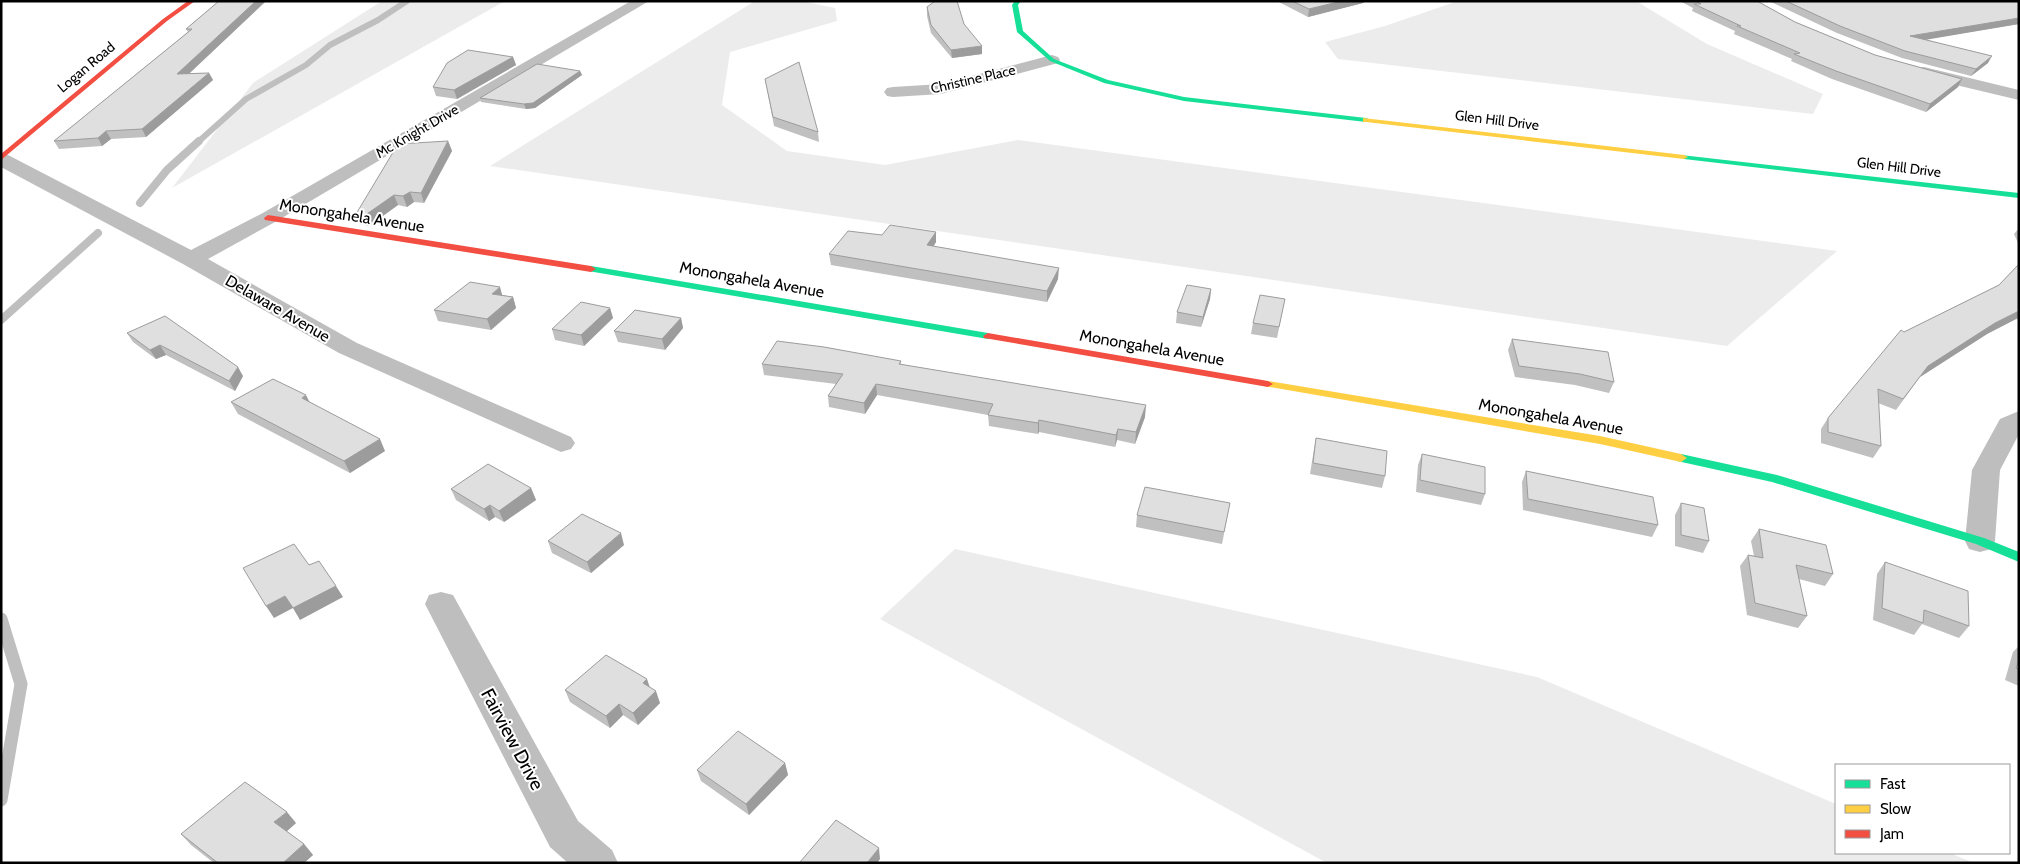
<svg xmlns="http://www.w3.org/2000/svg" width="2020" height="864" viewBox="0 0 2020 864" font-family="Cabin,sans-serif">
  <rect width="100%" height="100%" fill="#fff"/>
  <g fill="#ececec">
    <path d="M382 1H505L172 188 253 83Z"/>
    <path d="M755 1H801L835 8 837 21 730 52 722 105 787 151 885 165 1018 140 1837 251 1727 346 490 166Z"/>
    <path d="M1458 1H1636L1707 44 1823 94 1813 114 1338 59 1325 42 1385 26Z"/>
    <path d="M955 549 1537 677 1836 804V853H1950L1974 863H1327L880 619Z"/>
  </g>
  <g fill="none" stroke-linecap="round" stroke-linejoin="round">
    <path stroke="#bfbfbf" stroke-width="6" d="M198 142 246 99 306 65 330 45 378 20 407 1"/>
    <g stroke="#bfbfbf" stroke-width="8">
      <path d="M140 203 167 170 199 141"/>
      <path d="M1 320 98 233"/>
    </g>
    <path stroke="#bfbfbf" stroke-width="13" d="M1 619 21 684 1 800"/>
    <g fill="#bebebe" fill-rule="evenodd">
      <path d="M631 1H649L275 222 208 259 357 343 571 437 575 443 571 449 561 452 339 353 183 264 1 167V153L8 155 191 250 261 214Z"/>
      <path d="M1052 55 1058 57 1060 60 1058 63 941 94 893 97 887 96 884 92 887 88 893 87 941 84Z"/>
      <path d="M1924 67 2019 90V100L1918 76 1916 72 1918 68Z"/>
      <path d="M2019 411V434L2000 470 1995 541 1991 549 1980 552 1969 549 1965 541 1972 470 2000 419Z"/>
      <path d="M441 592 453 595 578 821 612 850 618 863H568L550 847 425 604 429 595Z"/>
    </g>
    <g fill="#16e098" fill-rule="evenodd">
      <path d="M1015 1H1021L1018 5 1023 31 1054 59 1108 80 1184 97 1366 118 1370 120 1366 122 1184 101 1104 83 1050 61 1017 32 1012 5Z"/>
      <path d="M1681 155 2019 193V198L1684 159 1680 157Z"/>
      <path d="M591 266 988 333 993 336 988 339 588 271 586 269Z"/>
      <path d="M1681 454 1777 475 1984 538 2019 552V562L1976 544 1772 482 1677 461 1675 458Z"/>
    </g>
    <g fill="#ffcf43" fill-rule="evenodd">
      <path d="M1363 118 1684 155 1688 157 1684 159 1366 122H1363Z"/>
      <path d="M1268 381 1600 436 1681 454 1687 458 1681 462 1600 444 1264 386 1263 384Z"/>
    </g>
    <g fill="#f24e42" fill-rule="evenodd">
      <path d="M188 1H195L167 21 1 160V154L163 19Z"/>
      <path d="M268 215 591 266 596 269 591 272 265 220 264 218Z"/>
      <path d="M988 333 1268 381 1273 384 1268 387 984 338 983 336Z"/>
    </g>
  </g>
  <g fill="#c0c0c0">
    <path d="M219 1H266L189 74 209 73 213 80 146 137 111 139 102 146 59 149 54 141 188 32 186 29Z"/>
    <path d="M1277 1H1365L1363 3 1308 17Z"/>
    <path d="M1680 1H1757L1795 22 1875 55 1962 79 1958 87 1926 112 1832 79 1791 61 1792 59 1734 34 1735 31 1692 11 1693 8Z"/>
    <path d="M1769 1H2019V24L1926 39 1988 63 1971 76 1902 58 1837 33Z"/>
    <path d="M927 7 964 24 982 54 952 58 931 33 927 16Z"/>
    <path d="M513 57 516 65 457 99 436 96 433 87Z"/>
    <path d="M580 71 582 75 535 108 526 109 481 102 480 98Z"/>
    <path d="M765 79 818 132 819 142 774 126Z"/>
    <path d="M448 141 452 151 424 203 414 202 407 207 398 205 369 226 360 224 356 214Z"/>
    <path d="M2019 228V245L2014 234Z"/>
    <path d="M936 232V242L934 246 1058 279 1047 302 831 265 829 254 882 235Z"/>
    <path d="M2019 264V320L2016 319 1987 334 1920 377 1896 410 1878 403 1881 446 1873 458 1821 443V429L1828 418 1904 332 1999 285Z"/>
    <path d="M1211 289 1210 299 1201 327 1176 323 1177 312Z"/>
    <path d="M503 295 513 297 516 308 491 330 438 321 434 310Z"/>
    <path d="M1285 299 1277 338 1251 334 1253 323Z"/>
    <path d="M610 308 613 318 584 346 555 340 552 329Z"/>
    <path d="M681 318 683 328 665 350 618 342 614 331Z"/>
    <path d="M127 333 243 376 235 391 166 355 156 359 133 342Z"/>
    <path d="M1512 339 1614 382 1609 393 1575 385 1515 377 1508 350Z"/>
    <path d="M901 361V364L1145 417 1135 444 1117 440 1115 447 1039 432 1038 434 989 426 988 415 877 395 865 414 829 407 828 396 836 384 764 375 762 364Z"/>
    <path d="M231 402 385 451 350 473 238 414Z"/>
    <path d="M1316 438 1385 476 1382 488 1310 474 1314 449Z"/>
    <path d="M1422 454 1485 494 1481 505 1416 492 1418 465Z"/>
    <path d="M1526 471 1658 525 1652 537 1523 510 1522 482Z"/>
    <path d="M531 488 536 500 504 522 495 517 489 521 456 500 451 489Z"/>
    <path d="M1230 503 1222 544 1136 527 1137 515Z"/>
    <path d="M1681 503 1709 541 1703 553 1675 546V515Z"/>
    <path d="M1759 529 1833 574 1825 586 1799 579 1807 616 1798 628 1747 615 1740 566 1748 555 1754 556 1751 541Z"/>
    <path d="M548 541 624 545 591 573 552 553Z"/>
    <path d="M1885 562 1969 626 1959 638 1922 624 1914 635 1873 620 1877 574Z"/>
    <path d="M2019 646V686L2005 680 2013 652Z"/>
    <path d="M650 687 660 703 638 725 623 715 610 728 570 702 565 690Z"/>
    <path d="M785 763 788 775 749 815 701 781 697 770Z"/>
    <path d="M296 823 286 831 304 844 313 855 304 863H214L191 845 181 834Z"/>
  </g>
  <g fill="#9c9c9c">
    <path d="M256 1H266L181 81 177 74Z"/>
    <path d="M1342 1H1365L1363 3 1308 17 1309 9Z"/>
    <path d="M2019 18V24L1907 43 1910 36Z"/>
    <path d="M982 46V54L952 58 951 50Z"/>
    <path d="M1992 56 1988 63 1971 76 1976 69Z"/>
    <path d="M513 57 516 65 457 99 454 90Z"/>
    <path d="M580 71 582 75 535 108 526 109 524 104Z"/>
    <path d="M209 73 213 80 146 137 142 129Z"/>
    <path d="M1962 79 1958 87 1926 112 1930 104Z"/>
    <path d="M106 131 111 139 102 146 98 138Z"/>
    <path d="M448 141 452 151 424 203 421 193Z"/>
    <path d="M410 192 414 202 407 207 403 196Z"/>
    <path d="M394 195 398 205 369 226 364 216Z"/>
    <path d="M936 232V242L927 255V245Z"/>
    <path d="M1059 268 1058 279 1047 302V291Z"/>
    <path d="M500 287 503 298 492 294Z"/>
    <path d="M1211 289 1210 299 1201 327 1203 317Z"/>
    <path d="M513 297 516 308 491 330 487 319Z"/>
    <path d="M610 308 613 318 584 346 581 335Z"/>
    <path d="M2019 311V316L2016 319 1987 334 1920 377 1896 410 1928 366 1995 323Z"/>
    <path d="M681 318 683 328 665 350 662 339Z"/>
    <path d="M160 345 166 355 156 359 150 350Z"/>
    <path d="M238 367 243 376 235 391 229 381Z"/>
    <path d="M876 384 877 395 865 414 864 403Z"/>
    <path d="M306 395 312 407 302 398Z"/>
    <path d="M1146 405 1145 417 1135 444 1136 432Z"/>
    <path d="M1039 420V432L1038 434V423Z"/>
    <path d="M1118 429 1117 440 1115 447 1116 435Z"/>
    <path d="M380 439 385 451 350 473 344 461Z"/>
    <path d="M531 488 536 500 504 522 499 511Z"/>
    <path d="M490 505 495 517 489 521 484 509Z"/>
    <path d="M621 533 624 545 591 573 587 562Z"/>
    <path d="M336 586 343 597 300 620 293 608 274 618 266 606 285 596Z"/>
    <path d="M647 679 651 691 643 683Z"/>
    <path d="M656 691 660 703 638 725 633 713Z"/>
    <path d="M619 704 623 715 610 728 606 716Z"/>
    <path d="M785 763 788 775 749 815 746 804Z"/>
    <path d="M287 812 296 823 284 834 274 822Z"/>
    <path d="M304 844 313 855 304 863H283Z"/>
    <path d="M879 848 880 859 877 863H867Z"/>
  </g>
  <g fill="#dfdfdf" stroke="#9c9c9c">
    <path d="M219 1H256L177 74 209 73 142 129 106 131 98 138 54 141 192 29H186Z"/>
    <path d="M935 1H957L964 24 982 46 951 50 931 25 927 7Z"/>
    <path d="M1292 1H1342L1309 9Z"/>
    <path d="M1696 1H1757L1795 22 1875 55 1962 79 1930 104 1836 71 1794 54 1800 53 1737 26H1741L1694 4H1701Z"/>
    <path d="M1786 1H2019V18L1910 36 1992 56 1976 69 1905 51 1840 26Z"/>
    <path d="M468 50 513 57 454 90 433 87 447 63Z"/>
    <path d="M799 62 818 132 773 117 765 79Z"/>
    <path d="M537 64 580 71 533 103 524 104 480 98Z"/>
    <path d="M448 141 421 193 410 192 403 196 394 195 364 216 356 214 398 144Z"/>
    <path d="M890 225 936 232 927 245 1059 268 1047 291 829 254 848 231 882 235Z"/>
    <path d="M2019 264V311L1995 323 1928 366 1903 399 1878 389 1881 446 1828 432V418L1901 330 1904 332 1999 285Z"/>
    <path d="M470 282 500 287 492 294 513 297 487 319 434 310Z"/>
    <path d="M1187 285 1211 289 1203 317 1177 312Z"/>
    <path d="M1260 295 1285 299 1279 327 1253 323Z"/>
    <path d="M581 302 610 308 581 335 552 329Z"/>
    <path d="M635 310 681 318 662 339 614 331Z"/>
    <path d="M165 316 238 367 229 381 160 345 150 350 127 333Z"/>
    <path d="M1512 339 1608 352 1614 382 1580 374 1519 366Z"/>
    <path d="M777 341 824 347 901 361 899 364 1146 405 1136 432 1118 429 1116 435 1039 420 1038 423 988 415 993 404 876 384 864 403 828 396 843 374 762 364Z"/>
    <path d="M273 379 306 395 302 398 380 439 344 461 231 402Z"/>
    <path d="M1316 438 1387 451 1385 476 1313 463Z"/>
    <path d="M1422 454 1485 467V494L1420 480Z"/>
    <path d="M488 464 531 488 499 511 490 505 484 509 451 489Z"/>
    <path d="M1526 471 1653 497 1658 525 1528 499Z"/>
    <path d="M1145 487 1230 503 1224 532 1137 515Z"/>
    <path d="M1681 503 1704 508 1709 541 1681 535Z"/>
    <path d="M582 514 621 533 587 562 548 541Z"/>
    <path d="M1759 529 1826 545 1833 574 1796 565 1807 616 1755 603 1748 555 1763 558Z"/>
    <path d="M294 544 309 565 319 561 336 586 293 608 285 596 266 606 243 568Z"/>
    <path d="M1885 562 1968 591 1969 626 1924 610 1923 623 1882 608Z"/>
    <path d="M606 655 647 679 643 683 656 691 633 713 619 704 606 716 565 690Z"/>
    <path d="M2019 660V669L2016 668Z"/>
    <path d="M738 731 785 763 746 804 697 770Z"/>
    <path d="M245 782 287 812 274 822 304 844 283 863H218L181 834Z"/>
    <path d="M836 820 879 848 867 863H802L800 862Z"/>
  </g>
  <g text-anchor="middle" stroke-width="4" stroke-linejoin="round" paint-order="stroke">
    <g font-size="14" fill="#000" stroke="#fff">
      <text transform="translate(86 67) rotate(-40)" y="5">Logan Road</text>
      <text transform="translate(973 79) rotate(-13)" y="5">Christine Place</text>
      <text transform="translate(1497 120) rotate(7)" y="5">Glen Hill Drive</text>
      <text transform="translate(417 131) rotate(-30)" y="5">Mc Knight Drive</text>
      <text transform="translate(1899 167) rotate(7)" y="5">Glen Hill Drive</text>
    </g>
    <g font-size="16" fill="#000" stroke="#fff">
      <text transform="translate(352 215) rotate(9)" y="6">Monongahela Avenue</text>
      <text transform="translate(752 279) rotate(10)" y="6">Monongahela Avenue</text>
      <text transform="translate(278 308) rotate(30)" y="6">Delaware Avenue</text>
      <text transform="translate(1152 347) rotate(10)" y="6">Monongahela Avenue</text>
      <text transform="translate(1551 416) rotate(10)" y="6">Monongahela Avenue</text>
    </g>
    <g font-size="19" fill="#000" stroke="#fff">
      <text transform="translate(513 739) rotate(62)" y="7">Fairview Drive</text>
    </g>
  </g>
  <rect width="2020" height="864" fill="none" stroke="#000000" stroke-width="5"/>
  <rect x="1835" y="764" width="175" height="90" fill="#ffffff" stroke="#999999"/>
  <rect x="1845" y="780" width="25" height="8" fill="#16e098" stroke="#999999"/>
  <text x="1880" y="789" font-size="15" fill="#000000">Fast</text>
  <rect x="1845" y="805" width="25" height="8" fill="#ffcf43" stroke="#999999"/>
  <text x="1880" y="814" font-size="15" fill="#000000">Slow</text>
  <rect x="1845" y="830" width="25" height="8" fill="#f24e42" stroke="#999999"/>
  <text x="1880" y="839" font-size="15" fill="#000000">Jam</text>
</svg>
